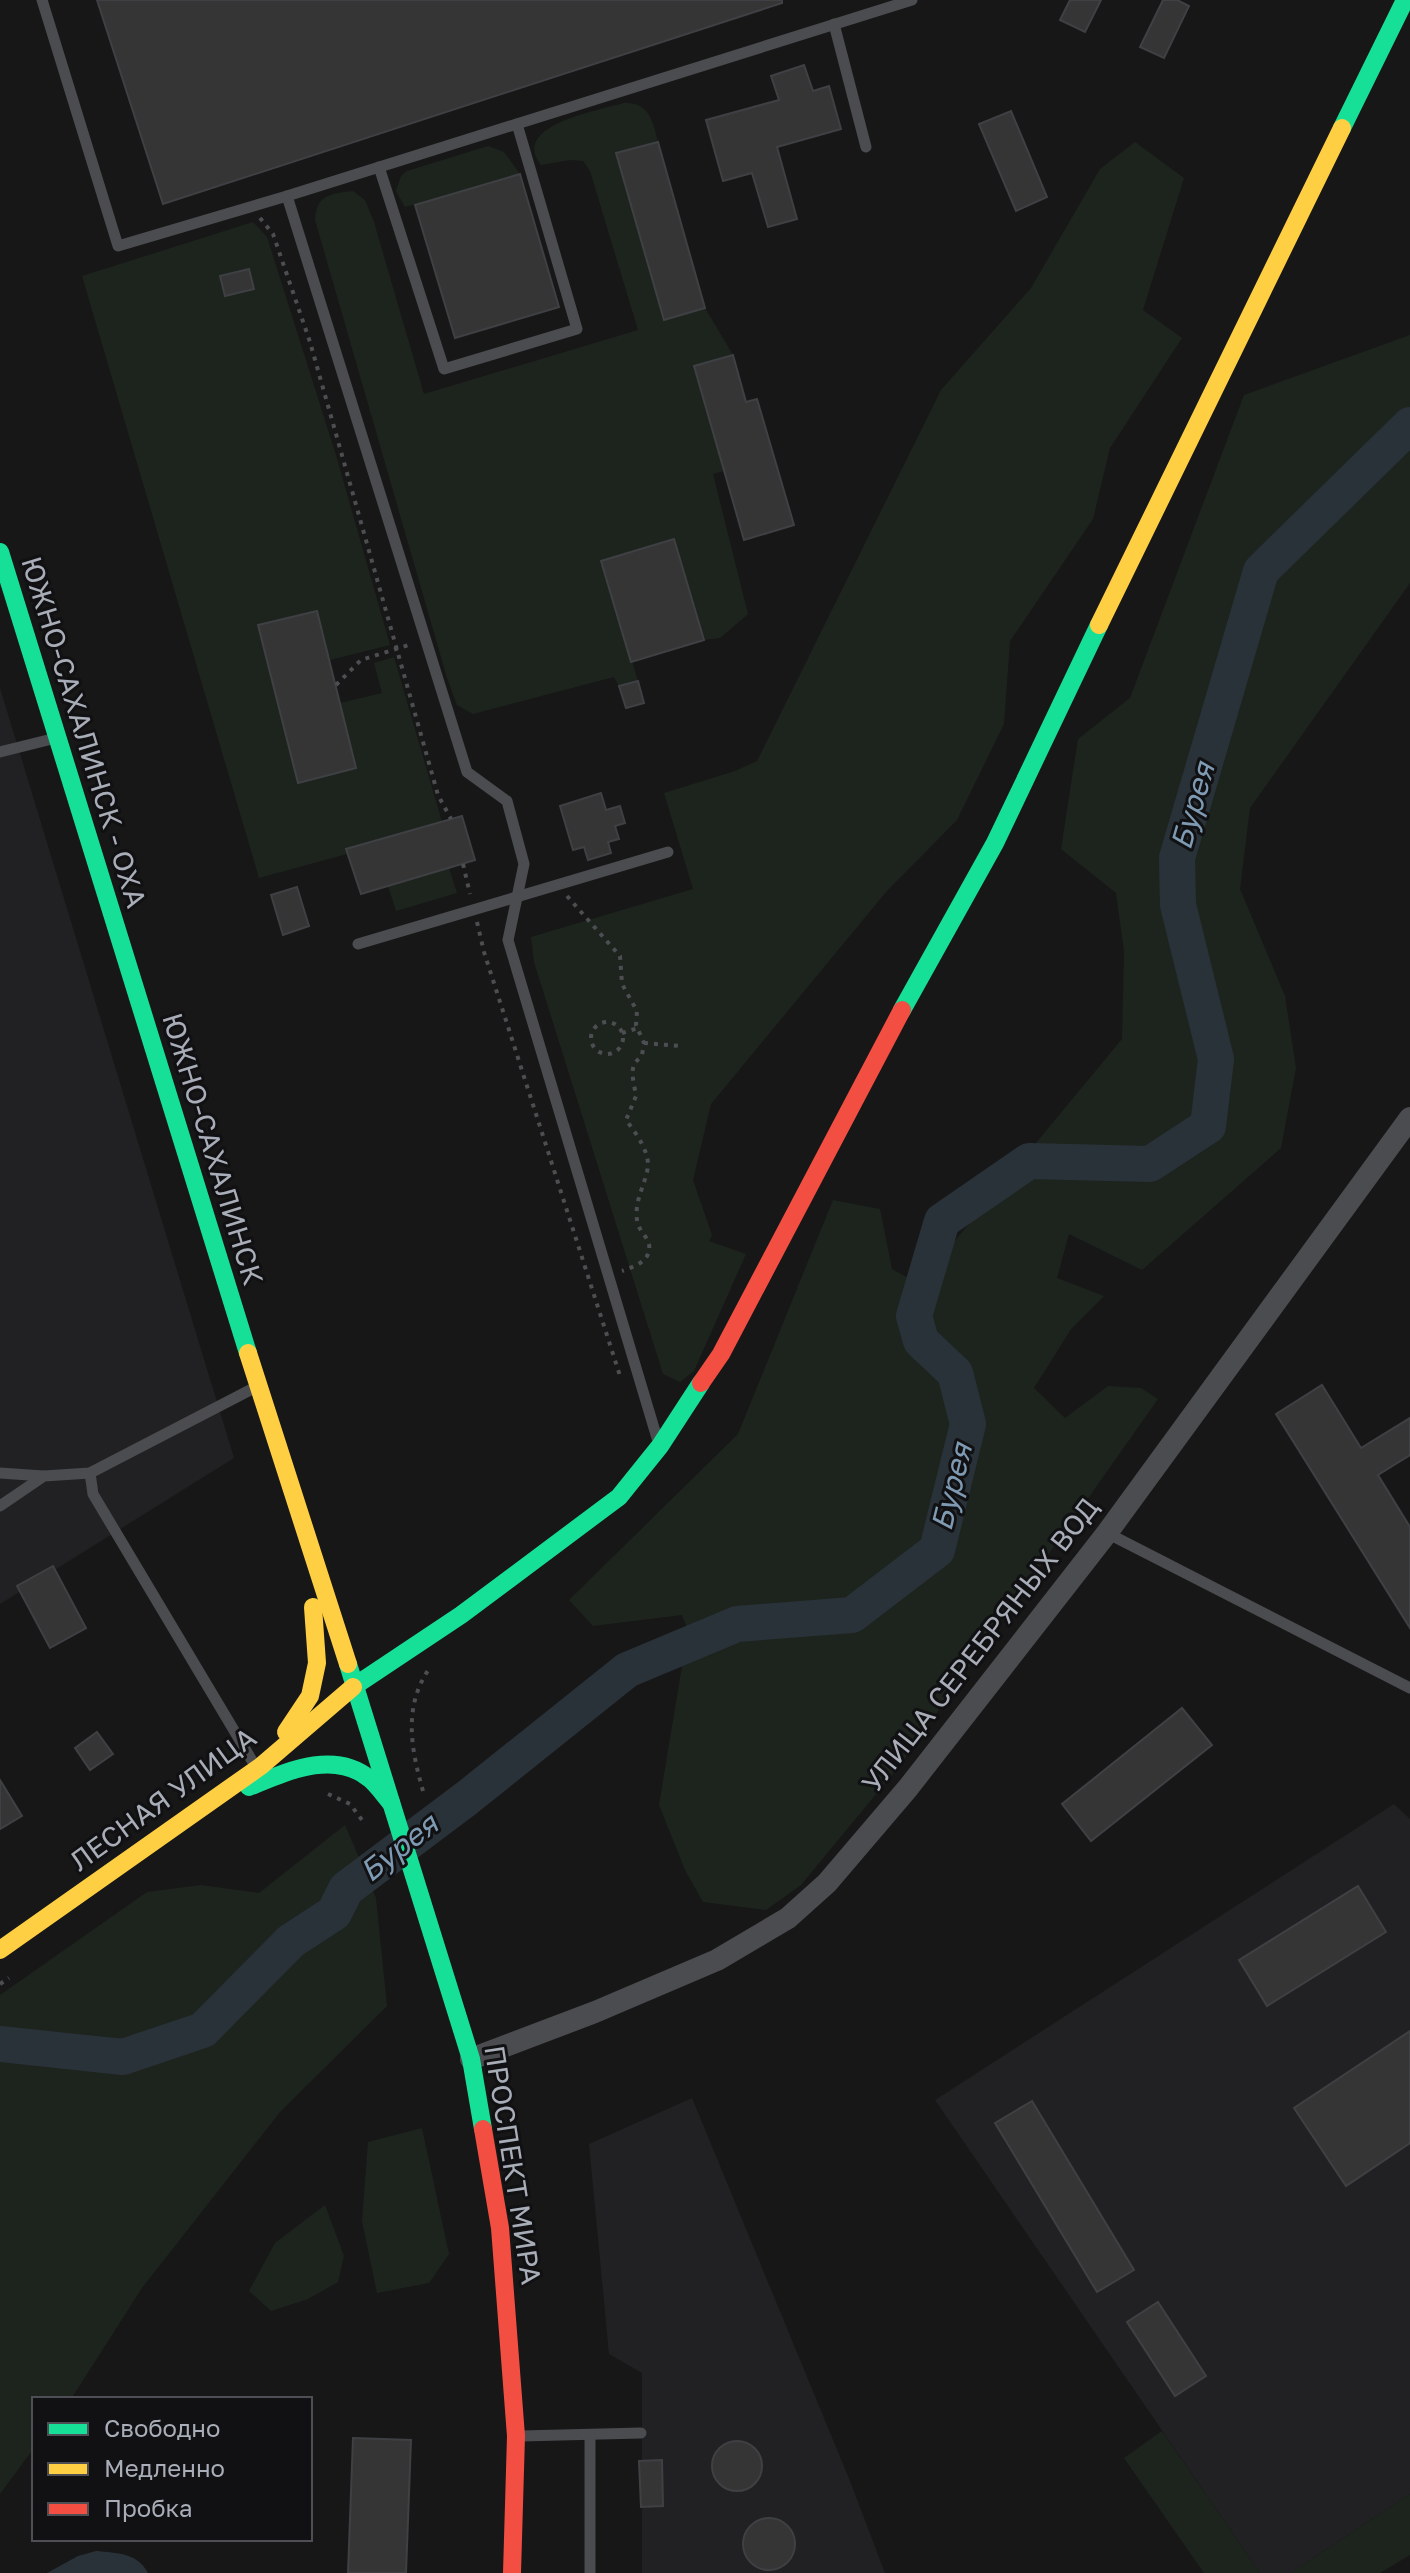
<svg xmlns="http://www.w3.org/2000/svg" width="1410" height="2573" viewBox="0 0 1410 2573" font-family="'Golos Text',sans-serif">
  <rect width="100%" height="100%" fill="#171717"/>
  <g fill="#212123">
    <path d="M0 688 234 1458 0 1604Z"/>
    <path d="M1394 1804 1410 1819V2494L1291 2573H1260L935 2100Z"/>
    <path d="M692 2098 850 2481 885 2573H642V2373L609 2354 589 2144Z"/>
  </g>
  <g fill="#1d241e">
    <path d="M624 103C649 102 653 121 658 142L616 154 664 319 705 308 733 355 694 366 724 471 713 474 748 614 720 638 704 640 674 539 602 561 638 681 619 686 614 677 473 714 457 705 447 678 315 220C317 194 330 194 353 191L365 200 374 222 424 394 638 330 590 171 583 161 570 160 541 165C509 125 601 110 624 103Z"/>
    <path d="M1135 142 1184 178 1143 310 1182 338 1110 448 1093 519 1010 641 1004 724 957 820 886 892 711 1104 693 1180 712 1235 709 1241 746 1254 694 1371 680 1382 663 1374 534 962 531 937 693 889 664 793 735 771 757 761 941 390 1031 288 1100 169Z"/>
    <path d="M488 146 504 152 520 174 405 207 396 191 401 176 407 171Z"/>
    <path d="M253 222 267 237 336 455 390 645 330 660 317 611 259 625 298 783 321 777 306 714 332 774 356 768 340 703 382 693 374 663 394 657 442 822 346 849 347 854 259 878 82 276Z"/>
    <path d="M1410 335V583L1250 808 1240 889 1285 996 1296 1068 1281 1148 1142 1270 1069 1234 1057 1278 1104 1296 1071 1329 1034 1388 1065 1418 1108 1386 1141 1388 1158 1399 900 1765 801 1885 766 1910 703 1902 685 1870 659 1805 688 1630 682 1615 593 1626 569 1600 738 1434 833 1200 880 1209 892 1269 919 1284 1122 1039 1124 951 1116 893 1061 849 1078 739 1130 698 1244 395Z"/>
    <path d="M449 868 457 893 396 911 388 886Z"/>
    <path d="M345 1825 376 1898 387 2006 280 2112 142 2288 71 2399H34V2448L0 2494V1995L147 1892 201 1885 259 1893Z"/>
    <path d="M422 2128 449 2254 429 2283 377 2293 362 2221 368 2142Z"/>
    <path d="M325 2205 344 2256 338 2282 308 2299 271 2311 249 2291 275 2243Z"/>
    <path d="M1162 2431 1260 2573H1204L1124 2458Z"/>
    <path d="M1410 2494V2555L1380 2573H1291Z"/>
  </g>
  <path fill="#2a3239" d="M96 2551C117 2553 138 2553 148 2573H47L78 2556Z"/>
  <g fill="none" stroke-linecap="round" stroke-linejoin="round">
    <path stroke="#2a3239" stroke-width="36" d="M0 2044 123 2057 203 2030 291 1941 334 1913 346 1889 467 1798 627 1670 737 1624 852 1615 937 1550 968 1424 955 1373 921 1341 914 1316 942 1221 1029 1161 1150 1164 1208 1126 1216 1059 1178 905 1177 858 1261 571 1410 425"/>
  </g>
  <g fill="#353536" stroke="#3f4043" stroke-width="2">
    <path d="M97 0H782V3L163 204Z"/>
    <path d="M1070 0H1101L1085 32 1060 20Z"/>
    <path d="M1163 0H1177L1189 6 1164 58 1140 47Z"/>
    <path d="M804 65 813 91 829 86 841 129 777 147 797 219 768 227 752 173 723 181 706 120 779 100 771 76Z"/>
    <path d="M1011 111 1047 197 1016 211 979 124Z"/>
    <path d="M658 142 705 308 664 320 616 153Z"/>
    <path d="M520 174 559 307 455 338 415 205Z"/>
    <path d="M249 269 254 289 225 296 220 276Z"/>
    <path d="M733 355 746 402 757 399 794 525 744 540 694 366Z"/>
    <path d="M674 539 704 640 631 662 601 561Z"/>
    <path d="M317 611 356 768 298 783 258 625Z"/>
    <path d="M638 681 644 703 626 708 619 686Z"/>
    <path d="M601 793 606 810 620 806 625 823 615 826 619 839 608 842 611 853 588 860 584 847 573 850 560 806Z"/>
    <path d="M462 816 475 860 361 894 346 849Z"/>
    <path d="M297 887 309 926 283 935 271 895Z"/>
    <path d="M1322 1385 1361 1448 1410 1418V1455L1378 1475 1410 1527V1628L1276 1414Z"/>
    <path d="M53 1566 86 1628 50 1648 17 1586Z"/>
    <path d="M1182 1708 1212 1745 1091 1841 1062 1804Z"/>
    <path d="M97 1732 113 1754 90 1770 75 1748Z"/>
    <path d="M0 1780 22 1816 0 1829Z"/>
    <path d="M1358 1886 1386 1932 1267 2006 1239 1960Z"/>
    <path d="M1410 2031V2143L1346 2186 1294 2108Z"/>
    <path d="M1032 2101 1134 2270 1097 2292 995 2123Z"/>
    <path d="M1158 2302 1206 2376 1175 2396 1127 2322Z"/>
    <path d="M353 2438 411 2440 406 2573H348Z"/>
    <circle cx="737" cy="2466" r="25"/>
    <path d="M662 2460 663 2506 641 2507 639 2461Z"/>
    <circle cx="769" cy="2544" r="26"/>
  </g>
  <g fill="none" stroke-linecap="round" stroke-linejoin="round">
    <g stroke="#4d4e52" stroke-width="4" stroke-dasharray="4 6" stroke-linecap="butt">
      <path d="M260 218 273 234 310 342 438 795 451 819"/>
      <path d="M336 685 361 660 412 644"/>
      <path d="M463 864 470 894"/>
      <path d="M567 896 620 956 622 984 637 1011 636 1025 644 1043 642 1055 634 1064 632 1073 636 1096 626 1120C635 1132 648 1149 648 1165 647 1182 634 1199 637 1220 638 1233 654 1239 648 1254 644 1264 630 1268 622 1271"/>
      <path d="M477 922 484 952 621 1379"/>
      <circle cx="607" cy="1038" r="16"/>
      <path d="M622 1033 638 1028"/>
      <path d="M644 1043 680 1046"/>
      <path d="M423 1791C411 1749 403 1707 429 1669"/>
      <path d="M328 1794 350 1804 365 1824"/>
      <path d="M0 1984 9 1978"/>
    </g>
    <g stroke="#4b4c50" stroke-width="11">
      <path d="M42 0 118 246 287 196 467 772 507 801 524 864 508 940 657 1438"/>
      <path d="M834 24 866 147"/>
      <path d="M379 167 444 369 577 329 517 124"/>
      <path d="M287 196 912 0"/>
      <path d="M0 752 52 739"/>
      <path d="M358 944 668 852"/>
      <path d="M0 1473 43 1476"/>
      <path d="M90 1473 93 1494 254 1764"/>
      <path d="M0 1506 44 1476 90 1473 254 1388"/>
      <path d="M1107 1533 1410 1688"/>
      <path d="M521 2436 641 2433"/>
      <path d="M590 2573V2435"/>
    </g>
    <path stroke="#4b4c50" stroke-width="22" d="M471 2059 595 2012 717 1960 788 1918 827 1883 908 1788 1107 1533 1410 1118"/>
    <g stroke="#16e098" stroke-width="18">
      <path d="M1342 128 1405 0"/>
      <path d="M0 552 248 1353"/>
      <path d="M902 1010 995 843 1099 625"/>
      <path d="M348 1664 471 2059 483 2129"/>
      <path d="M353 1687 461 1615 619 1497 660 1446 701 1383"/>
      <path d="M249 1787C286 1772 334 1749 370 1779 378 1786 384 1795 391 1803"/>
    </g>
    <g stroke="#ffcf43" stroke-width="18">
      <path d="M1099 625 1342 128"/>
      <path d="M248 1353 348 1664"/>
      <path d="M286 1732 310 1696 317 1663 313 1607"/>
      <path d="M0 1950 261 1766 353 1687"/>
    </g>
    <g stroke="#f24e42" stroke-width="18">
      <path d="M701 1383 721 1354 902 1010"/>
      <path d="M483 2129 500 2228 516 2436 512 2573"/>
    </g>
  </g>
  <g text-anchor="middle" stroke-width="6" stroke-linejoin="round" paint-order="stroke">
    <g font-size="28" fill="#a8adb8" stroke="#111113">
      <text transform="translate(84 732) rotate(73)" y="10">ЮЖНО-САХАЛИНСК - ОХА</text>
      <text transform="translate(213 1149) rotate(73)" y="10">ЮЖНО-САХАЛИНСК</text>
      <text transform="translate(980 1645) rotate(-52)" y="10">УЛИЦА СЕРЕБРЯНЫХ ВОД</text>
      <text transform="translate(163 1799) rotate(-36)" y="10">ЛЕСНАЯ УЛИЦА</text>
      <text transform="translate(513 2165) rotate(81)" y="10">ПРОСПЕКТ МИРА</text>
    </g>
    <g font-size="30" font-style="italic" fill="#7f9bb3" stroke="#111113">
      <text transform="translate(1193 806) rotate(-74)" y="10">Бурея</text>
      <text transform="translate(952 1487) rotate(-76)" y="10">Бурея</text>
      <text transform="translate(399 1848) rotate(-38)" y="10">Бурея</text>
    </g>
  </g>
  <rect x="32" y="2397" width="280" height="144" fill="#111113" stroke="#4d4f55" stroke-width="2"/>
  <rect x="48" y="2423" width="40" height="12" fill="#16e098" stroke="#4d4f55" stroke-width="2"/>
  <text x="104" y="2437" font-size="24" fill="#a8adb8">Свободно</text>
  <rect x="48" y="2463" width="40" height="12" fill="#ffcf43" stroke="#4d4f55" stroke-width="2"/>
  <text x="104" y="2477" font-size="24" fill="#a8adb8">Медленно</text>
  <rect x="48" y="2503" width="40" height="12" fill="#f24e42" stroke="#4d4f55" stroke-width="2"/>
  <text x="104" y="2517" font-size="24" fill="#a8adb8">Пробка</text>
</svg>
